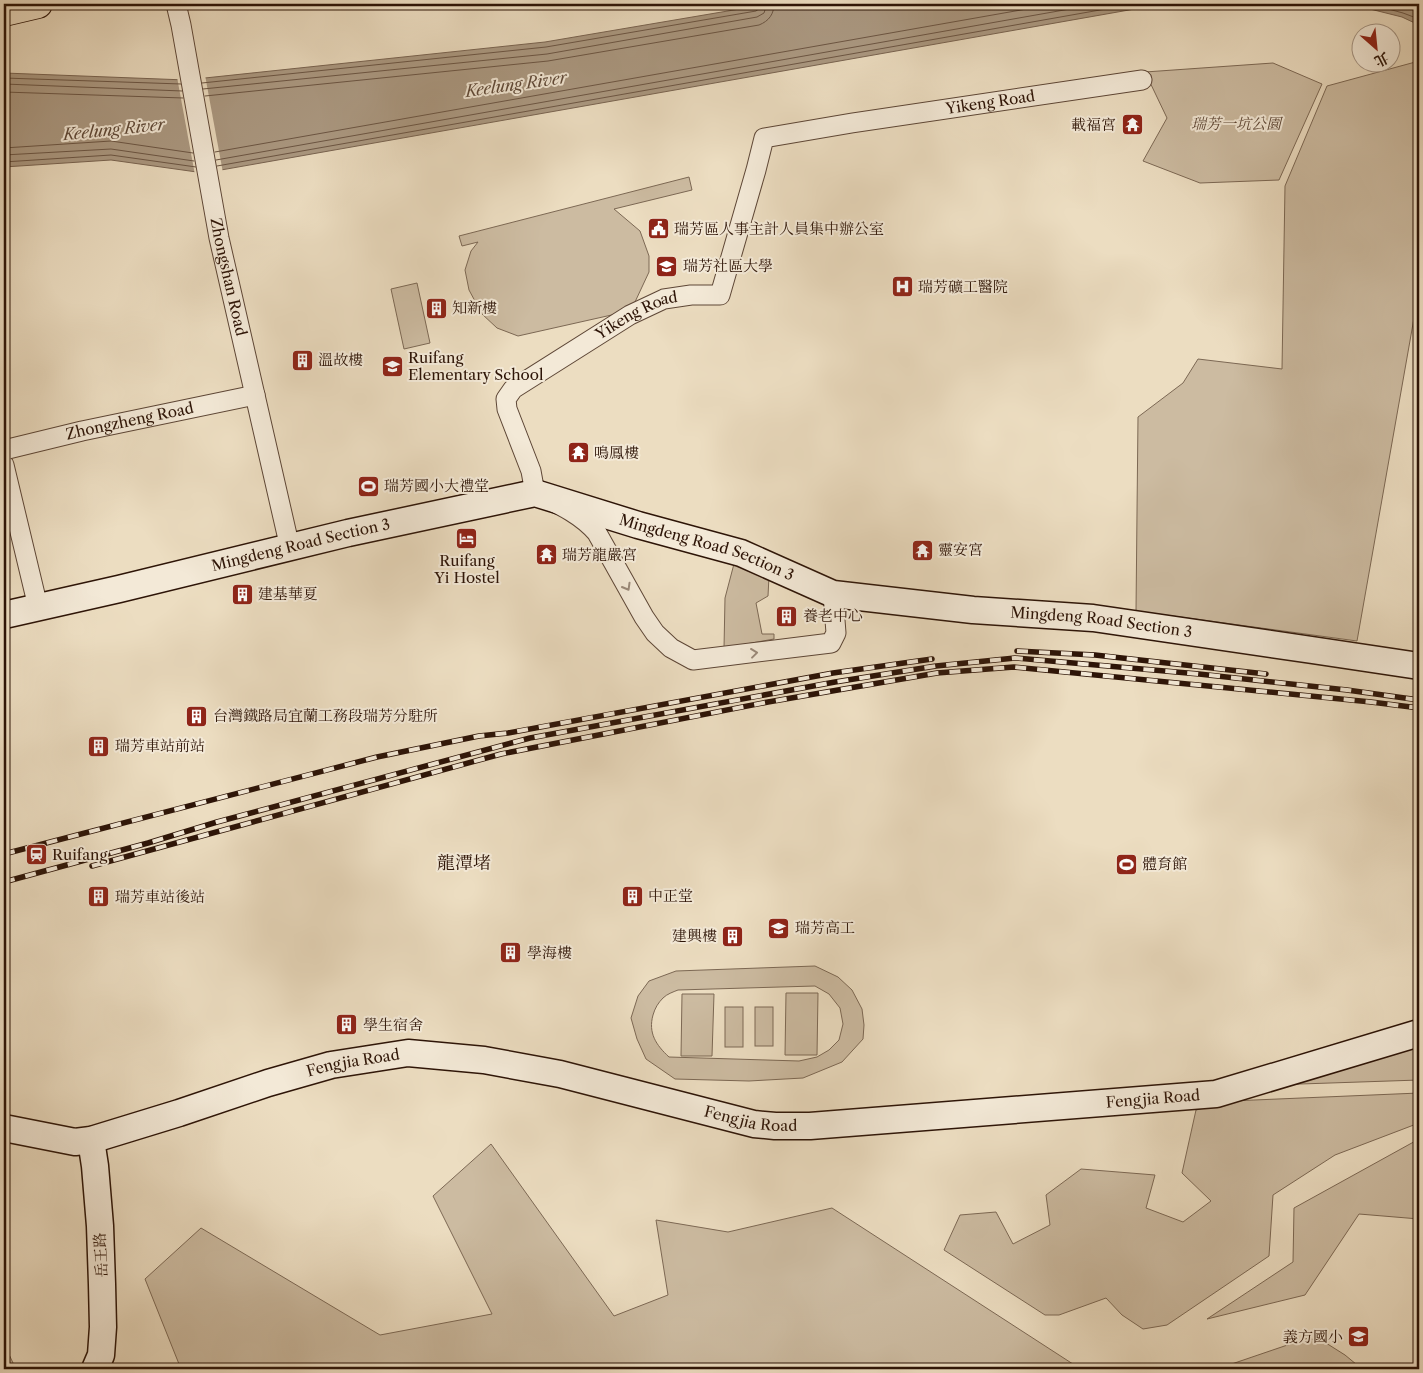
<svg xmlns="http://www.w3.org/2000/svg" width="1423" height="1373" viewBox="0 0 1423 1373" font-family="'Libre Caslon Text','Noto Serif TC',serif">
  <rect width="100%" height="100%" fill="#ecddc1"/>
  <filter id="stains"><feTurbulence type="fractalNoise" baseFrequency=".004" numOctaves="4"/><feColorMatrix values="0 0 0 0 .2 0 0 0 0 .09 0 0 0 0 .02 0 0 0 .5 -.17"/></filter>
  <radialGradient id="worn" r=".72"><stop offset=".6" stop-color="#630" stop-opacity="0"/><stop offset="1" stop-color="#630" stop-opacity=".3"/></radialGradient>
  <g fill="#ccbba1" stroke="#7c6854" fill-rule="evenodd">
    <path d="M1419 61V319L1414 318 1357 641 1136 611 1138 417 1183 383 1198 359 1282 369 1285 186 1327 86Z"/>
    <path d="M1273 63 1322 84 1279 180 1200 183 1143 161 1167 118 1145 72Z"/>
    <path d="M689 177 692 190 614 209 640 231 649 256V272L635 302 616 314 518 336 497 328 482 314 469 290 465 270 471 251 478 242 462 246 459 236Z"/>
    <path d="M417 283 430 343 404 349 391 289Z"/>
    <path d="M735 560 769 576 768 596 756 603 762 634H774V639L724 648 725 598Z"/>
    <path d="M815 966 838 977 852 990 862 1009 864 1025 863 1039 842 1062 803 1078 749 1081 675 1079 646 1059 637 1039 631 1018 638 996 649 981 676 971ZM815 986 829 994 840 1008 843 1024 839 1040 829 1050 817 1057 799 1061 669 1057C656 1045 648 1033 653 1015 655 1008 658 1003 663 998 667 994 673 992 678 990Z"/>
    <path d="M786 993H818L817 1055H785Z"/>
    <path d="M682 994H714L712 1056H681Z"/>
    <rect x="725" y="1007" width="18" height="40"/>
    <rect x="755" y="1007" width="18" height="39"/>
    <path d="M1419 1041V1080L1271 1085Z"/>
    <path d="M1419 1093V1123L1335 1155 1273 1195 1269 1256 1167 1325 1143 1329 1122 1315 1106 1298 1059 1315H1045L944 1250 960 1215 996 1212 1013 1244 1050 1225 1046 1195 1081 1169 1155 1175 1146 1208 1183 1222 1211 1201 1182 1173 1196 1110 1231 1101Z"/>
    <path d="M1419 1139V1219L1359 1214 1305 1295 1207 1319 1293 1262 1294 1208Z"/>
    <path d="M491 1144 614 1316 668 1295 656 1220 728 1232 832 1208 1076 1366 1077 1369H181L145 1279 201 1228 380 1335 492 1314 433 1196Z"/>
    <path d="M1308 1338 1326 1343 1345 1355 1362 1369H1217Z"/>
    <path d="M4 1344 14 1365V1369H4Z"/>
  </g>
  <g fill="#ab9982" stroke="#796451">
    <path d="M769 4H1163L204 173 111 160 4 167V73L186 80 545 42Z"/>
    <path d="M1350 4H1419V25L1402 17Z"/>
  </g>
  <path fill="#ecddc1" d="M205 75 223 173 204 176 195 175 177 77Z"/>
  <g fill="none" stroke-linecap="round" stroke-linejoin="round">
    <g stroke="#6c5644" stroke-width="1">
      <path d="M1370 4 1403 13 1419 19"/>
      <path d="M4 78 181 84"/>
      <path d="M202 83 546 47 756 11 760 8 761 4"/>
      <path d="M4 84 182 91"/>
      <path d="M203 89 547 54 757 17 764 13 767 4"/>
      <path d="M4 92 183 98"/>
      <path d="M205 96 548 61 759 25C769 21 774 14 774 4"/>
      <path d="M4 148 111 141 193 153"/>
      <path d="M215 152 1055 4"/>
      <path d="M4 155 111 149 194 161"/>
      <path d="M216 160 1098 4"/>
      <path d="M4 162 111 155 196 167"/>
      <path d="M217 166 1134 4"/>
    </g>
    <defs>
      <g id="street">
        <path id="s1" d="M176 4 181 25 219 238 290 548"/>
        <path id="s2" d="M4 450 82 431 255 395"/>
        <path d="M4 465 38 607"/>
        <path id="s3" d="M833 594 836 633 831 643 693 660 671 648 655 633 644 617 597 533C581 514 558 504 535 493L531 471 507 409 506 399 513 389 630 315 664 299 691 295H720L756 170 764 138 852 123 1142 80"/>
      </g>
      <g id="secondary">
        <path id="s4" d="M4 615 119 589 348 533 535 493 638 525 741 553 833 594 973 610 1093 618 1312 650 1419 666"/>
        <path id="s5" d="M4 1128 75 1142 91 1140 179 1113 268 1083 331 1065 408 1053 484 1060 560 1074 754 1124 775 1126H810L1216 1094 1419 1033"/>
        <path d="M91 1140 95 1166 100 1226 102 1284 103 1327 101 1355 95 1369"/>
      </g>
      <path id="primary" d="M4 12 38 4"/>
    </defs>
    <use href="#street" stroke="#5d4636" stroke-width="21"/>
    <use href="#secondary" stroke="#2d1407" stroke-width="29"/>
    <use href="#primary" stroke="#2d1407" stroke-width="30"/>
    <use href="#street" stroke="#f3e9d7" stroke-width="19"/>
    <use href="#secondary" stroke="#f3e9d7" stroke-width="26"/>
    <use href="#primary" stroke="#ecddc1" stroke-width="28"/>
    <defs>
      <g id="rail">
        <path d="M1017 651 1095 655 1266 674"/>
        <path d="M4 854 377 757 479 736 508 733 833 673 932 659"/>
        <path d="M92 866 501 754 768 702 937 673 1014 667 1371 702 1419 708"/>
        <path d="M4 882 148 843 217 822 530 738 835 682 936 666 1015 658 1199 674 1347 690 1419 700"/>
      </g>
    </defs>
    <use href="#rail" stroke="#2d1407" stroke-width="5.5"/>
    <use href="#rail" stroke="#f3e9d7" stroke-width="4" stroke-dasharray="11" stroke-linecap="butt"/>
  </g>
  <defs><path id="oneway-chevron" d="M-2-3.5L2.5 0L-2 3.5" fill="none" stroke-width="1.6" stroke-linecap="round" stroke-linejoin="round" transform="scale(1.25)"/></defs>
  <g stroke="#9a8979">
    <use href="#oneway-chevron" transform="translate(627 587) rotate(60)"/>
    <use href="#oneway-chevron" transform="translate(754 653) rotate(-7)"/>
  </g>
  <defs>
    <symbol id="temple-square" viewBox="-11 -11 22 22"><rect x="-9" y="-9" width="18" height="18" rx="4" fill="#8f2418" stroke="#f3e9d7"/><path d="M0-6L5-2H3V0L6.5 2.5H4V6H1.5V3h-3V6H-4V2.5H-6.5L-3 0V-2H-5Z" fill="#fff"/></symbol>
    <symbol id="civic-square" viewBox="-11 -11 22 22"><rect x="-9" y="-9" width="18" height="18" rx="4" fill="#8f2418" stroke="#f3e9d7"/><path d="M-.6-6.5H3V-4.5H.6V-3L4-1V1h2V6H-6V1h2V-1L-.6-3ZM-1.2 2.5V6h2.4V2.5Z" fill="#fff"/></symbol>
    <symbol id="university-square" viewBox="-11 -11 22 22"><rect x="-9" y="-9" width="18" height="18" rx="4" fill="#8f2418" stroke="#f3e9d7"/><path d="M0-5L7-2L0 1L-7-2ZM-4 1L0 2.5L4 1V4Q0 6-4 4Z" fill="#fff"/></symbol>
    <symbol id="hospital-square" viewBox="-11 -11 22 22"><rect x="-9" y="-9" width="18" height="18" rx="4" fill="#8f2418" stroke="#f3e9d7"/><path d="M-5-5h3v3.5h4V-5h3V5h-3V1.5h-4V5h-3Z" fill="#fff"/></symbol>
    <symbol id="building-square" viewBox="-11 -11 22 22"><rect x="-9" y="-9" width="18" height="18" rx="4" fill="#8f2418" stroke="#f3e9d7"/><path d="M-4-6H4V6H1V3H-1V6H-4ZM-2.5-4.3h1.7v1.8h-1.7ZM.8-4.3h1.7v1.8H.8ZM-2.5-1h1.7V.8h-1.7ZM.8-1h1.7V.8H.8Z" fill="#fff"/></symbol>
    <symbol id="school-square" viewBox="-11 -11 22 22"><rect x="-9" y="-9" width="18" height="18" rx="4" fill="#8f2418" stroke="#f3e9d7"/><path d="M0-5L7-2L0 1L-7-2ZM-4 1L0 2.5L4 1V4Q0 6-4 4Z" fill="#fff"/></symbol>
    <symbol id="stadium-square" viewBox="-11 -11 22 22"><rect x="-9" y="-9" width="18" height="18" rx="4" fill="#8f2418" stroke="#f3e9d7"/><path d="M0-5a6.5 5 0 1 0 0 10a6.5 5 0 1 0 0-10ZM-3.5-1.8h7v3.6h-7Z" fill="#fff"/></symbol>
    <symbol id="hotel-square" viewBox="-11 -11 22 22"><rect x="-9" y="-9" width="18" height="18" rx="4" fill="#8f2418" stroke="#f3e9d7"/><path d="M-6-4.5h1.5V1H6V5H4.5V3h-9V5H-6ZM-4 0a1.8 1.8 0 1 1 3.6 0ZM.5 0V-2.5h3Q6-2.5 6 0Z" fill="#fff"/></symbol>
    <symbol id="station-square" viewBox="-11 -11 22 22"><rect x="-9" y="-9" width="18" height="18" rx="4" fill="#8f2418" stroke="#f3e9d7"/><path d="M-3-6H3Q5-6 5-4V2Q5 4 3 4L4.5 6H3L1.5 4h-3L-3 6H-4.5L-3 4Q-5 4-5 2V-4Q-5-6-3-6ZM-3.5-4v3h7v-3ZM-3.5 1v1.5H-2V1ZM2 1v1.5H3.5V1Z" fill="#fff"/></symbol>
  </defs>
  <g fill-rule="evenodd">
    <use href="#temple-square" x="1120" y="112" width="25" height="25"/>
    <use href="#civic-square" x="646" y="216" width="25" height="25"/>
    <use href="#university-square" x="654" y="254" width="25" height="25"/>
    <use href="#hospital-square" x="890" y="274" width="25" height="25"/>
    <use href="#building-square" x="424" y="296" width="25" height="25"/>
    <use href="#building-square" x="290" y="348" width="25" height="25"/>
    <use href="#school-square" x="380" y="354" width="25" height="25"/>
    <use href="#temple-square" x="566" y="440" width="25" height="25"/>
    <use href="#stadium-square" x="356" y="474" width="25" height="25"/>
    <use href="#hotel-square" x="454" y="526" width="25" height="25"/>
    <use href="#temple-square" x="910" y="538" width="25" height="25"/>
    <use href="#temple-square" x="534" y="542" width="25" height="25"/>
    <use href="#building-square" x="230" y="582" width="25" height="25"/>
    <use href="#building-square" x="774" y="604" width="25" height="25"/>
    <use href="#building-square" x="184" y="704" width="25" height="25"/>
    <use href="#building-square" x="86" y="734" width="25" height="25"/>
    <use href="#station-square" x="24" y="842" width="25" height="25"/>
    <use href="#stadium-square" x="1114" y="852" width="25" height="25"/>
    <use href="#building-square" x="620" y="884" width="25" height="25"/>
    <use href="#building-square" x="86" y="884" width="25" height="25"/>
    <use href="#school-square" x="766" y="916" width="25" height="25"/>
    <use href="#building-square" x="720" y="924" width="25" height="25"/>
    <use href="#building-square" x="498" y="940" width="25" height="25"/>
    <use href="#building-square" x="334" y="1012" width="25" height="25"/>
    <use href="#school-square" x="1346" y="1324" width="25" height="25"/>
  </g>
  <g text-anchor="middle" stroke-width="4" stroke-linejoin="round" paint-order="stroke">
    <g font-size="15" fill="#2d1407" stroke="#f3e9d7">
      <text dy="5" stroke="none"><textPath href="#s3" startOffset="1162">Yikeng Road</textPath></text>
      <text dy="5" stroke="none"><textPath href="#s1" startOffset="278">Zhongshan Road</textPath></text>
      <text dy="5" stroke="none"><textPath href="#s3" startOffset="682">Yikeng Road</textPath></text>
      <text dy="5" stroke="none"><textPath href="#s2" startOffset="129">Zhongzheng Road</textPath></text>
      <text dy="5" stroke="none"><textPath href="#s4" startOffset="305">Mingdeng Road Section 3</textPath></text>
      <text dy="5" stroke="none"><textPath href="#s4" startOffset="725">Mingdeng Road Section 3</textPath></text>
      <text dy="5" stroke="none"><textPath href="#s4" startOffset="1130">Mingdeng Road Section 3</textPath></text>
      <text dy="5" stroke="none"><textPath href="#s5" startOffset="362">Fengjia Road</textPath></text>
      <text dy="5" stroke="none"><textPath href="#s5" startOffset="1172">Fengjia Road</textPath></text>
      <text dy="5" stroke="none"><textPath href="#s5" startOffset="768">Fengjia Road</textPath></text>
      <text transform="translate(101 1255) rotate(-93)" y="5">岳王路</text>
    </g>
    <g font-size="15" font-style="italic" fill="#5d4635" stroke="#f3e9d7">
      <text x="1236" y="129">瑞芳一坑公園</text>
    </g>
    <g font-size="15" fill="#2d1407" stroke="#f3e9d7" text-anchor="start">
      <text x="1116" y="130" text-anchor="end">載福宮</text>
      <text x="674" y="234">瑞芳區人事主計人員集中辦公室</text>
      <text x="683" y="271">瑞芳社區大學</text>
      <text x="918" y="292">瑞芳礦工醫院</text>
      <text x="452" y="313">知新樓</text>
      <text x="408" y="363">Ruifang<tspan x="408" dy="17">Elementary School</tspan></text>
      <text x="318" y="365">溫故樓</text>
      <text x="594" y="458">鳴鳳樓</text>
      <text x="384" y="491">瑞芳國小大禮堂</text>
      <text x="938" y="555">靈安宮</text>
      <text x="562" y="560">瑞芳龍嚴宮</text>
      <text x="467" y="566" text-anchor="middle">Ruifang<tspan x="467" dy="17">Yi Hostel</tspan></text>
      <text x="258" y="599">建基華夏</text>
      <text x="803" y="621">養老中心</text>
      <text x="213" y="721">台灣鐵路局宜蘭工務段瑞芳分駐所</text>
      <text x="115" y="751">瑞芳車站前站</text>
      <text x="52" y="860">Ruifang</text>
      <text x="1142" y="869">體育館</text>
      <text x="648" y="901">中正堂</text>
      <text x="115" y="902">瑞芳車站後站</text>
      <text x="795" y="933">瑞芳高工</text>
      <text x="717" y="941" text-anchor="end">建興樓</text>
      <text x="527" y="958">學海樓</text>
      <text x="363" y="1030">學生宿舍</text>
      <text x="1343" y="1342" text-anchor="end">義方國小</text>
    </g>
    <g font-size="16" font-style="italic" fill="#5f4938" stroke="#f3e9d7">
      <text transform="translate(516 84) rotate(-8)" y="6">Keelung River</text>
      <text transform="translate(114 129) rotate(-6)" y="6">Keelung River</text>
    </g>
    <g font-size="18" fill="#2d1407" stroke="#f3e9d7">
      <text x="464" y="869">龍潭堵</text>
    </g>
  </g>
  <rect width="1423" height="1373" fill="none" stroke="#ecddc1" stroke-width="20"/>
  <rect x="5" y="5" width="1413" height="1363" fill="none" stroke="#2d1407" stroke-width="2.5"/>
  <rect x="10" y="10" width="1403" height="1353" fill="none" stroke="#2d1407"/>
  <g transform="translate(1376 48) rotate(153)"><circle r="24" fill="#f3e9d7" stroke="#a49484"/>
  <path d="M0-4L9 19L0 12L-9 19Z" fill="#8f2418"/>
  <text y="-8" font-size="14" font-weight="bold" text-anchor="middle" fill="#2d1407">北</text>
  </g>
  <rect width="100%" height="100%" filter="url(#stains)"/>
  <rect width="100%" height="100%" fill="url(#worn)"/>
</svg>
